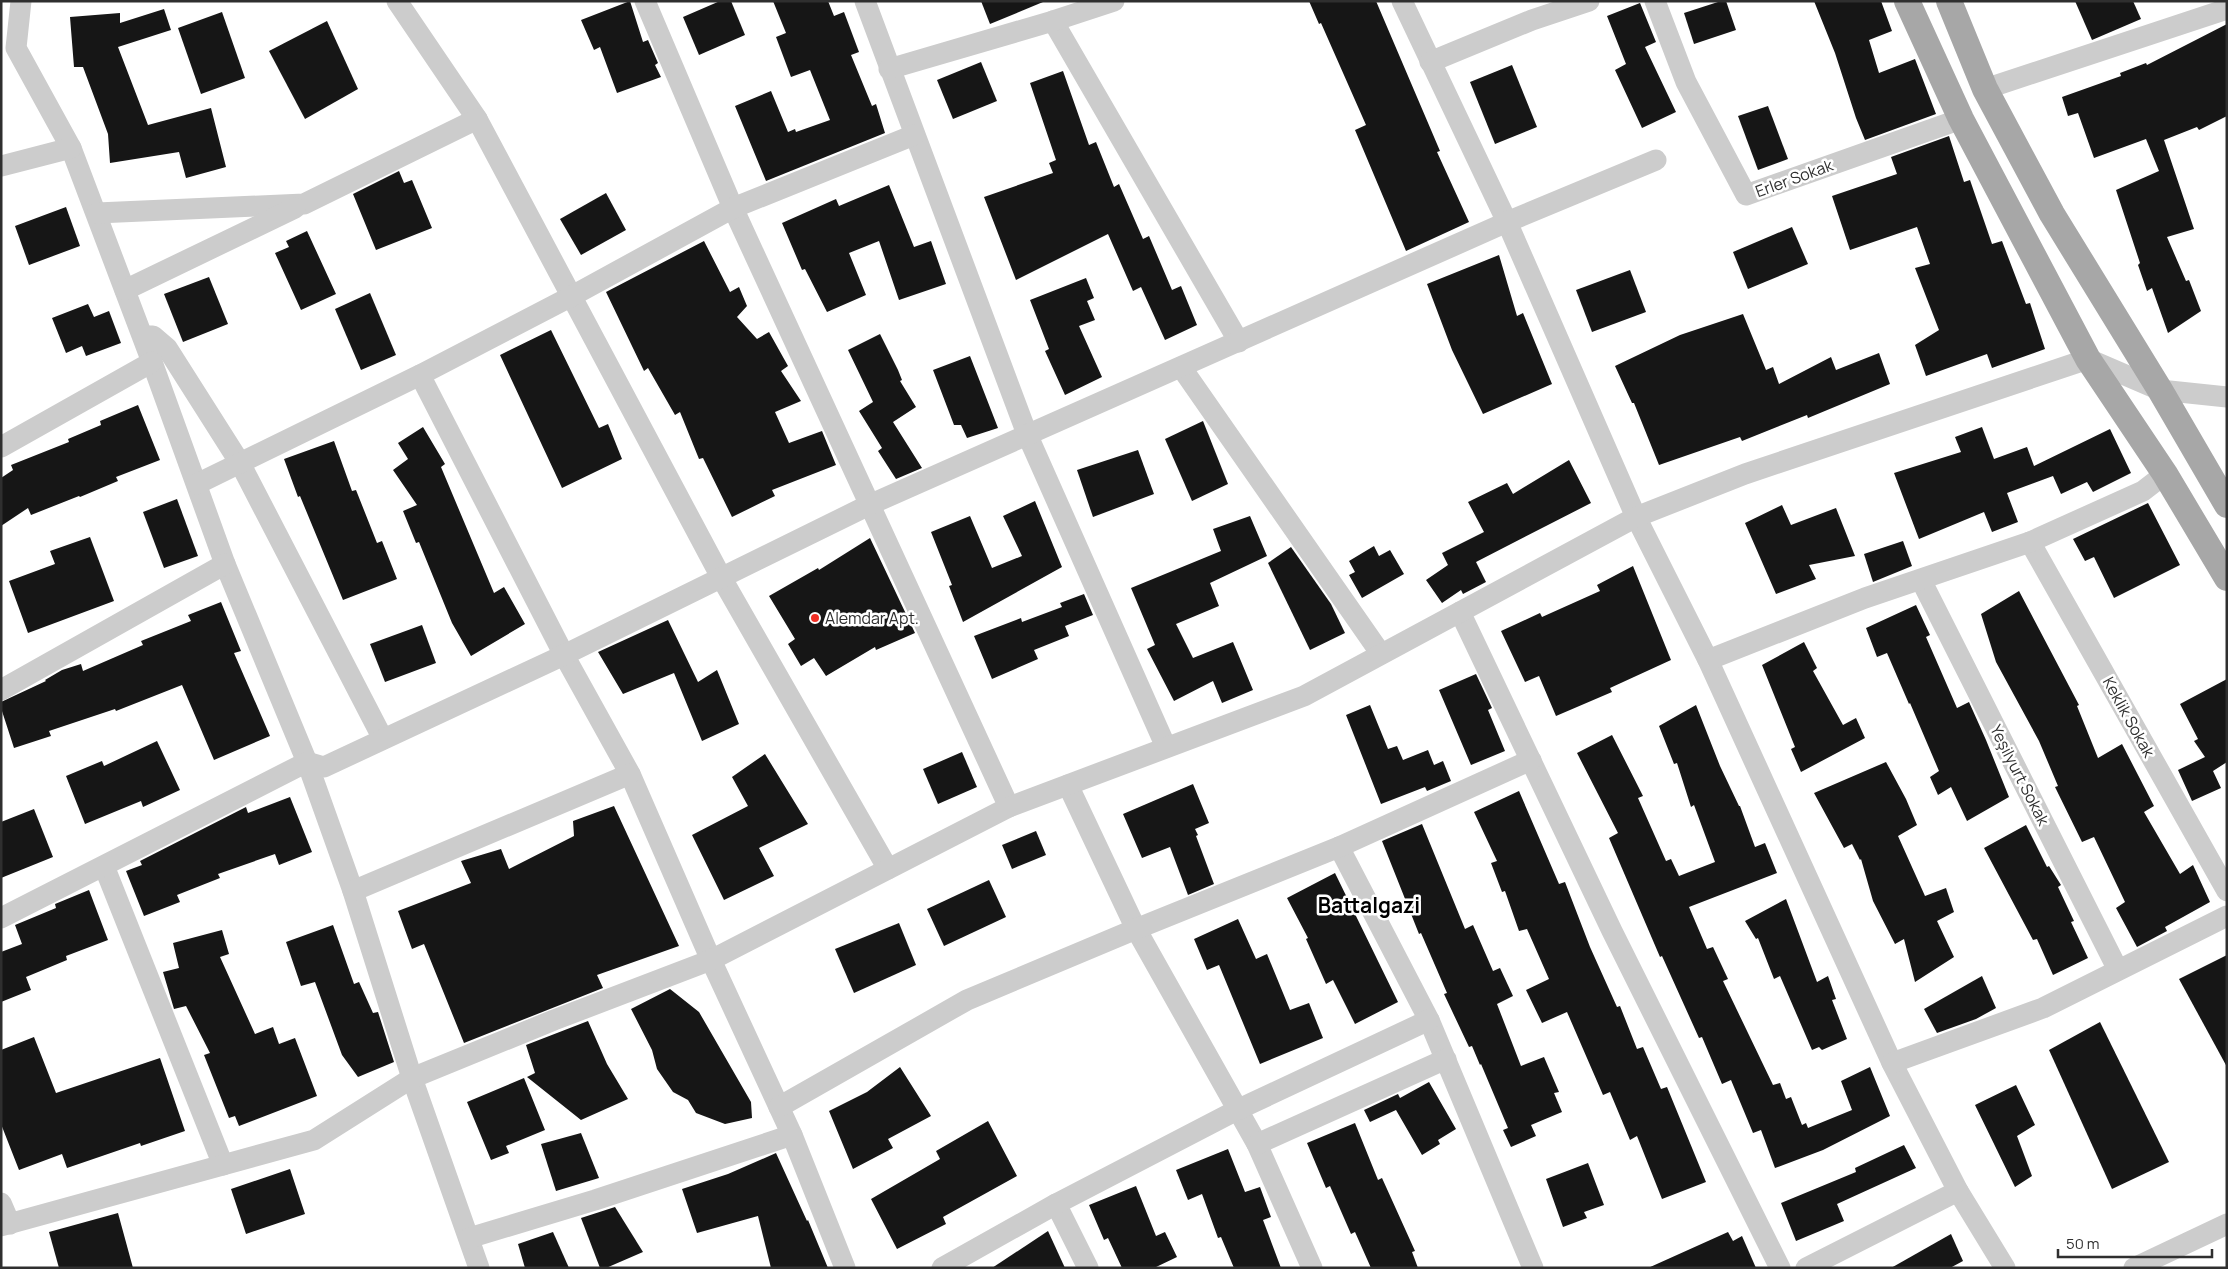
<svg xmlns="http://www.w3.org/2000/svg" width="2228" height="1269" viewBox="0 0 2228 1269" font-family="Manrope,sans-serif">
  <rect width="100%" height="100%" fill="#fff"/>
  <g fill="#161616">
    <path d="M630 1 643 42 648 40 658 63 655 65 661 77 617 93 600 47 594 50 581 20Z"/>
    <path d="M720 1H731L745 35 699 55 683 17Z"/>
    <path d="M773 1H828L834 16 844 12 859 52 851 55 872 106 876 104 885 133 766 181 735 106 771 91 788 132 795 129 796 132 830 120 810 70 791 77 776 37 786 33Z"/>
    <path d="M981 1H1043V2L990 24Z"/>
    <path d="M1309 1H1376L1440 151 1437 152 1469 222 1406 251 1355 130 1366 125 1321 23 1319 24Z"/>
    <path d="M1721 1H1726L1736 30 1694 44 1684 13Z"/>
    <path d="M1814 1H1881L1892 31 1869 40 1879 73 1915 59 1936 114 1865 140 1856 118 1835 53Z"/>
    <path d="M2075 1H2133L2141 19 2092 40Z"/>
    <path d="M1640 3 1656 42 1645 47 1676 112 1642 128 1615 70 1626 64 1607 16Z"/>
    <path d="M164 9 171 30 118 47 148 125 211 108 226 167 186 178 179 152 110 163 108 134 83 67H74L70 17 120 13V23Z"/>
    <path d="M222 12 245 78 201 94 178 28Z"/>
    <path d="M327 21 358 89 305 119 269 51Z"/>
    <path d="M2227 24V116L2199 130 2197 127 2164 140 2194 229 2167 237 2186 281 2189 280 2201 311 2168 333 2152 288 2147 291 2138 265 2140 263 2116 190 2159 171 2146 139 2094 158 2078 113 2068 116 2062 97 2121 76 2120 73 2146 63 2147 65Z"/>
    <path d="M981 62 997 101 953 119 937 80Z"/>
    <path d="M1512 65 1537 127 1495 144 1470 82Z"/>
    <path d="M1063 71 1089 145 1096 142 1114 187 1119 184 1143 239 1149 236 1172 290 1181 286 1197 325 1165 340 1141 287 1133 291 1108 234 1016 280 984 197 1053 173 1049 163 1056 160 1030 83Z"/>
    <path d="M1768 106 1788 159 1758 170 1738 116Z"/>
    <path d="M1949 136 1964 182 1970 180 1992 244 2002 241 2026 304 2030 303 2045 349 1992 368 1987 354 1926 376 1915 345 1939 330 1915 268 1930 264 1917 227 1850 250 1832 196 1897 174 1891 157Z"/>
    <path d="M399 171 404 183 412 180 432 228 376 250 353 194Z"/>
    <path d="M889 185 914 247 931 241 946 284 899 300 879 241 849 253 866 295 827 312 805 269 802 270 782 223 836 199 839 206Z"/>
    <path d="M606 193 626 230 581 255 560 219Z"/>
    <path d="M66 207 80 246 29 265 15 226Z"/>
    <path d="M1792 227 1808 264 1748 289 1733 252Z"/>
    <path d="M307 231 336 294 301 310 275 253 289 247 286 241Z"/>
    <path d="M704 241 730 292 739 287 747 306 737 317 757 339 769 332 788 366 781 371 801 401 775 412 789 443 822 431 836 465 772 490 775 496 732 517 703 458 699 459 680 412 675 415 648 368 644 371 606 292Z"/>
    <path d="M1499 255 1517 316 1523 313 1552 384 1483 414 1452 350 1427 284Z"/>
    <path d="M1630 270 1646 312 1592 332 1576 290Z"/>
    <path d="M209 277 228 324 183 342 164 294Z"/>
    <path d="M1086 278 1094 298 1087 301 1095 320 1079 326 1102 377 1065 395 1045 351 1049 349 1030 300Z"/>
    <path d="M370 293 396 355 361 370 335 309Z"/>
    <path d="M88 304 94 317 109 311 121 343 86 356 82 346 66 353 52 318Z"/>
    <path d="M1743 314 1766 370 1773 367 1779 384 1831 357 1836 370 1879 353 1890 384 1808 418 1807 415 1742 441 1740 437 1659 465 1634 403H1632L1615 366 1680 335Z"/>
    <path d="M551 330 599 428 608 424 622 459 562 488 500 355Z"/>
    <path d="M880 334 898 370 902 380 900 381 916 407 893 422 922 468 896 479 878 451 882 448 859 411 873 402 848 350Z"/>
    <path d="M970 356 998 428 967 438 961 425H954L933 370Z"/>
    <path d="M138 405 160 460 116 477 118 481 80 497 79 496 31 515 28 508 1 526V478L13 470 11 465 69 442 68 439 101 425 100 421Z"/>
    <path d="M1203 421 1228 484 1192 501 1165 439Z"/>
    <path d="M423 427 445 464 441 467 494 593 504 587 525 624 471 656 452 623 419 542 416 543 403 511 417 505 393 470 408 459 398 443Z"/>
    <path d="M1982 427 1994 459 2027 447 2034 466 2110 429 2131 473 2093 492 2087 482 2061 494 2053 476 2007 493 2018 522 1992 532 1984 512 1919 539 1894 473 1961 452 1955 437Z"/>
    <path d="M334 441 352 491 356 490 377 543 382 541 397 579 343 600 300 496 298 497 284 459Z"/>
    <path d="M1138 450 1154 494 1093 517 1077 470Z"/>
    <path d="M1569 460 1591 503 1476 562 1486 582 1463 594 1461 590 1442 603 1426 580 1448 565 1442 553 1484 532 1468 502 1507 483 1513 494Z"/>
    <path d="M177 499 198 556 164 568 143 512Z"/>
    <path d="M1035 501 1062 567 963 622 949 586 952 585 931 532 970 516 992 568 1022 556 1003 516Z"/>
    <path d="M2148 503 2180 565 2114 598 2094 557 2085 561 2073 539Z"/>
    <path d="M1782 505 1791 525 1836 508 1855 556 1809 565 1816 579 1776 594 1745 523Z"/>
    <path d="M1250 516 1267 556 1210 583 1219 606 1176 624 1193 658 1233 642 1253 690 1222 703 1213 681 1174 701 1147 649 1155 645 1131 588 1221 551 1213 529Z"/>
    <path d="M90 537 114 601 28 633 9 581 55 564 50 551Z"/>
    <path d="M870 538 915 633 876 650 875 647 826 676 814 658 801 666 788 644 795 639 769 596 818 568 819 570Z"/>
    <path d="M1903 541 1912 566 1873 582 1864 554Z"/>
    <path d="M1374 546 1379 556 1390 550 1404 574 1362 598 1349 575 1355 572 1349 561Z"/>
    <path d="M1291 547 1331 604 1345 633 1310 650 1268 563Z"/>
    <path d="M1633 566 1671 660 1610 688 1612 692 1556 716 1539 676 1525 682 1501 631 1540 613 1542 617 1600 591 1597 585Z"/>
    <path d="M2019 591 2079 705 2077 706 2098 758 2122 744 2154 806 2144 812 2180 874 2193 865 2210 902 2165 927 2167 931 2137 947 2116 908 2125 902 2094 837 2082 842 2055 787 2058 786 2039 741 1996 662 1981 614Z"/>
    <path d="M1084 594 1093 615 1065 626 1069 636 1034 650 1038 659 992 679 974 636 1021 618 1022 622 1062 607 1060 603Z"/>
    <path d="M221 602 241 651 234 653 270 736 214 760 182 685 116 711 115 709 49 731 51 736 14 748 1 708V702L46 681 45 680 62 670 81 664 83 671 143 645 141 641 191 621 188 615Z"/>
    <path d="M1916 605 1930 635 1926 637 1957 708 1969 702 1986 740 2009 797 1967 821 1951 787 1938 795 1930 777 1939 771 1910 703 1909 704 1887 653 1877 657 1866 628Z"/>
    <path d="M668 620 698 682 717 670 739 724 702 741 674 673 623 694 598 652Z"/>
    <path d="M422 625 436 663 385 682 370 644Z"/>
    <path d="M1804 642 1817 668 1813 671 1843 725 1856 718 1865 738 1801 772 1791 749 1795 747 1762 665Z"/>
    <path d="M1476 674 1492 708 1488 710 1505 751 1471 765 1439 690Z"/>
    <path d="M2227 679V762L2213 771 2221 788 2192 801 2178 770 2205 757 2194 741 2198 739 2180 704Z"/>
    <path d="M1370 705 1388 749 1397 746 1403 760 1428 750 1434 765 1443 761 1451 781 1427 791 1425 787 1381 804 1346 715Z"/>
    <path d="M1696 705 1720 766 1739 806H1740L1755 847 1765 843 1777 873 1689 907 1707 949 1713 947 1728 979 1723 981 1773 1085 1780 1083 1786 1099 1791 1097 1802 1125 1806 1123 1808 1128 1852 1110 1841 1081 1870 1067 1890 1116 1823 1150 1775 1168 1761 1130 1753 1133 1731 1080 1722 1084 1702 1037 1699 1038 1662 956 1660 957 1609 838 1618 833 1577 753 1612 735 1643 796 1638 798 1666 861 1671 859 1679 876 1715 862 1694 805 1691 807 1677 763 1674 764 1659 726Z"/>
    <path d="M157 741 180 790 143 807 141 801 85 824 66 776 102 761 104 766Z"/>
    <path d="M962 752 977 787 938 804 923 769Z"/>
    <path d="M765 754 808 824 759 848 774 876 724 900 692 835 748 806 732 777Z"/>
    <path d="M1886 762 1906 799 1917 825 1898 836 1925 896 1946 888 1954 912 1937 921 1954 957 1915 982 1904 939 1895 944 1873 901 1861 859 1860 860 1852 844 1844 848 1814 793Z"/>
    <path d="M1193 784 1209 823 1195 829 1198 835 1196 836 1214 884 1188 895 1170 847 1142 858 1123 814Z"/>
    <path d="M1519 791 1559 884 1565 882 1590 947 1617 1007 1620 1006 1637 1049 1643 1047 1661 1089 1667 1087 1706 1182 1662 1199 1637 1136 1630 1140 1610 1092 1603 1095 1567 1012 1542 1023 1526 990 1549 979 1527 929 1519 931 1505 891 1502 892 1491 863 1497 861 1474 812Z"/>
    <path d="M290 797 312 852 279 865 275 854 218 874 220 878 177 895 180 902 144 916 126 871 142 865 140 861 246 807 248 813Z"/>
    <path d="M614 806 679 946 597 975 603 988 464 1043 424 944 412 949 398 911 471 883 461 861 501 849 509 869 574 836 573 821Z"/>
    <path d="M34 809 53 857 1 878V822Z"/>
    <path d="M1422 824 1465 929 1473 925 1493 971 1500 968 1513 996 1497 1004 1521 1066 1544 1057 1559 1092 1554 1093 1562 1112 1531 1125 1536 1136 1511 1147 1503 1130 1508 1128 1481 1064 1480 1065 1472 1046 1469 1047 1444 994 1447 993 1421 933 1419 934 1382 841Z"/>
    <path d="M2026 825 2047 867 2049 866 2061 885 2058 887 2074 921 2071 922 2088 958 2053 975 2037 939 2033 940 1984 848Z"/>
    <path d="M1036 831 1046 855 1012 869 1002 845Z"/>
    <path d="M1335 873 1398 1002 1355 1024 1333 980 1326 984 1306 939 1308 938 1287 898Z"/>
    <path d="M989 880 1006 917 944 946 927 909Z"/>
    <path d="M89 890 108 940 66 956 67 960 26 977 31 990 1 1002V952L22 944 15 925 56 908 55 904Z"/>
    <path d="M1786 899 1817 982 1828 976 1836 999 1832 1000 1847 1039 1822 1050 1819 1047 1812 1050 1780 976 1774 979 1758 938 1756 939 1745 921Z"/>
    <path d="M1238 919 1256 959 1267 954 1290 1010 1309 1003 1323 1038 1260 1064 1219 965 1207 970 1194 939Z"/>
    <path d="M899 923 916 965 854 993 835 949Z"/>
    <path d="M333 925 354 984 359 982 373 1013 378 1012 394 1062 358 1077 342 1055 315 982 301 986 286 942Z"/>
    <path d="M222 930 229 954 220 957 255 1034 273 1027 279 1044 295 1038 317 1096 239 1126 235 1116 229 1118 204 1055 210 1053 186 1006 174 1009 163 972 179 968 173 943Z"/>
    <path d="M2227 955V1067L2179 979Z"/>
    <path d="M1982 976 1996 1008 1976 1019 1937 1033 1924 1009Z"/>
    <path d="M670 989 699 1012 751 1102 752 1118 725 1124 696 1113 688 1100 673 1092 657 1069 652 1050 631 1009Z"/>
    <path d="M588 1021 607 1064 628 1099 581 1120 527 1077 535 1073 526 1045Z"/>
    <path d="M2100 1022 2169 1162 2112 1189 2049 1050Z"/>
    <path d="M34 1037 56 1093 160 1058 185 1131 141 1146 140 1143 67 1168 62 1154 19 1170 1 1124V1050Z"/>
    <path d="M900 1067 931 1116 888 1139 893 1148 853 1169 829 1111 867 1092Z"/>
    <path d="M524 1078 545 1130 506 1146 509 1153 491 1160 467 1102Z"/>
    <path d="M1429 1082 1456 1129 1438 1140 1440 1144 1422 1155 1396 1110 1370 1122 1364 1110 1398 1094 1400 1098Z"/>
    <path d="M2016 1085 2035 1125 2017 1136 2032 1176 2015 1187 1975 1105Z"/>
    <path d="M988 1121 1017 1176 943 1217 946 1224 897 1249 871 1199 940 1159 936 1151Z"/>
    <path d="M1355 1123 1378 1180 1382 1178 1415 1251 1412 1252 1418 1268H1371L1355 1232 1351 1234 1330 1186 1326 1188 1307 1143Z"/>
    <path d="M581 1133 599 1178 556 1191 541 1144Z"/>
    <path d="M1904 1145 1916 1168 1837 1204 1844 1221 1796 1241 1781 1203 1856 1172 1855 1168Z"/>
    <path d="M1228 1149 1245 1192 1260 1187 1271 1217 1263 1220 1281 1268H1234L1221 1237 1218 1238 1202 1194 1188 1200 1176 1170Z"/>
    <path d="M776 1153 807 1221 808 1220 828 1268H771L758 1216 697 1233 682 1189 728 1174Z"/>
    <path d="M1588 1163 1604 1205 1584 1212 1587 1218 1563 1227 1546 1179Z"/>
    <path d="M290 1169 305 1214 246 1234 231 1189Z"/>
    <path d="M1136 1186 1156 1236 1165 1232 1177 1257 1154 1268H1122L1108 1238 1104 1240 1089 1205Z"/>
    <path d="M615 1207 643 1252 606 1268H600L581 1218Z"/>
    <path d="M118 1213 133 1268H59L49 1232Z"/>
    <path d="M1048 1231 1065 1268H992Z"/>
    <path d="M553 1232 569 1268H525L518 1244Z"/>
    <path d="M1728 1232 1733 1241 1742 1236 1756 1268H1648Z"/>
    <path d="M1951 1234 1963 1261 1950 1268H1891Z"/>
  </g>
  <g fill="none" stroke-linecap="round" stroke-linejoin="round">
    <g stroke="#ccc" stroke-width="21">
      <path d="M21 1 16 48 71 148 152 362 225 564 307 762 353 891 412 1078 479 1268"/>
      <path d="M397 1 477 119 721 577 888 869"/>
      <path d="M645 1 733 208 1009 807"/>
      <path d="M865 1 1027 434 1166 747"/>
      <path d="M1402 1 1507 222 1636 517 1708 660 1892 1063 1958 1191 2005 1268"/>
      <path d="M1655 1 1686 82 1746 195 1961 119"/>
      <path d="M1053 21 1239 342"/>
      <path d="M1430 62 1532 20 1589 1"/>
      <path d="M889 69 1053 21 1114 1"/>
      <path d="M1985 89 2227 9"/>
      <path d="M1 166 71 148"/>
      <path d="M97 213 304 204 477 119"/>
      <path d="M125 290 295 208"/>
      <path d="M143 336H153L167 348 240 463 383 739"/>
      <path d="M1181 367 1381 654"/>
      <path d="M420 375 564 655 630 774 711 960 792 1135 845 1268"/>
      <path d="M1 447 152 362"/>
      <path d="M197 484 420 375 572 296 733 208 914 135"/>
      <path d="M2030 542 2227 891"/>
      <path d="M1921 580 2118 970"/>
      <path d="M1460 612 1612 931 1780 1268"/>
      <path d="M1708 660 1865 598 2030 542 2143 491 2165 474"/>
      <path d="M1 690 225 564"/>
      <path d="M1068 785 1136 929 1257 1144 1312 1268"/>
      <path d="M1339 847 1429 1020 1533 1268"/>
      <path d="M104 866 223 1165"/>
      <path d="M353 891 630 774"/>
      <path d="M1 918 307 762 324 767 564 655 869 505 1507 222 1656 160"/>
      <path d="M1892 1063 2043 1008 2227 916"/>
      <path d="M779 1107 967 1000 1136 929 1339 847 1531 760"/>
      <path d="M1257 1144 1446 1059"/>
      <path d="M1 1203 10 1224"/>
      <path d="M1056 1204 1088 1268"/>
      <path d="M1 1226 314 1140 412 1078 554 1020 711 960 1009 807 1304 696 1636 517 1745 474 2088 359 2160 390 2227 397"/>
      <path d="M469 1238 595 1200 792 1135"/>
      <path d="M942 1268 1056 1204 1239 1109 1429 1020"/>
      <path d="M1806 1268 1958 1191"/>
      <path d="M2134 1268 2227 1224"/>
    </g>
    <g stroke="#a7a7a7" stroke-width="26">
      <path d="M1907 1 1961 119 2088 359 2165 474 2227 578"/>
      <path d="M1949 1 1985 89 2052 214 2160 390 2227 505"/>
    </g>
  </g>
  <circle fill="#f22f25" stroke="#fff" stroke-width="2" cx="815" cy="618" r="5"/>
  <g text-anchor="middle" stroke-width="5" stroke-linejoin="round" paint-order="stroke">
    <g font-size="16" fill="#2f2f2f" stroke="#fff">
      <text transform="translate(1794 178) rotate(-20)" y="6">Erler Sokak</text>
      <text transform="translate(2129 717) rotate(61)" y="6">Keklik Sokak</text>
      <text transform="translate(2020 775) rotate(63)" y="6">Yeşilyurt Sokak</text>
    </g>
    <g font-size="16" fill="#2f2f2f" stroke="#fff" text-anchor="start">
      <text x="825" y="624">Alemdar Apt.</text>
    </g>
    <g font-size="21" font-weight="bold" fill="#000" stroke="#fff">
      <text x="1369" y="913">Battalgazi</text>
    </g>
  </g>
  <rect width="2228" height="1269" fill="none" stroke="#2f2f2f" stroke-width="5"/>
  <path d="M2058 1249v8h154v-8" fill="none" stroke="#2f2f2f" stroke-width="2.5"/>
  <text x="2066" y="1249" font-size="15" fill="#2f2f2f" stroke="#ffffff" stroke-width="4" paint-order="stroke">50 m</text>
</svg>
